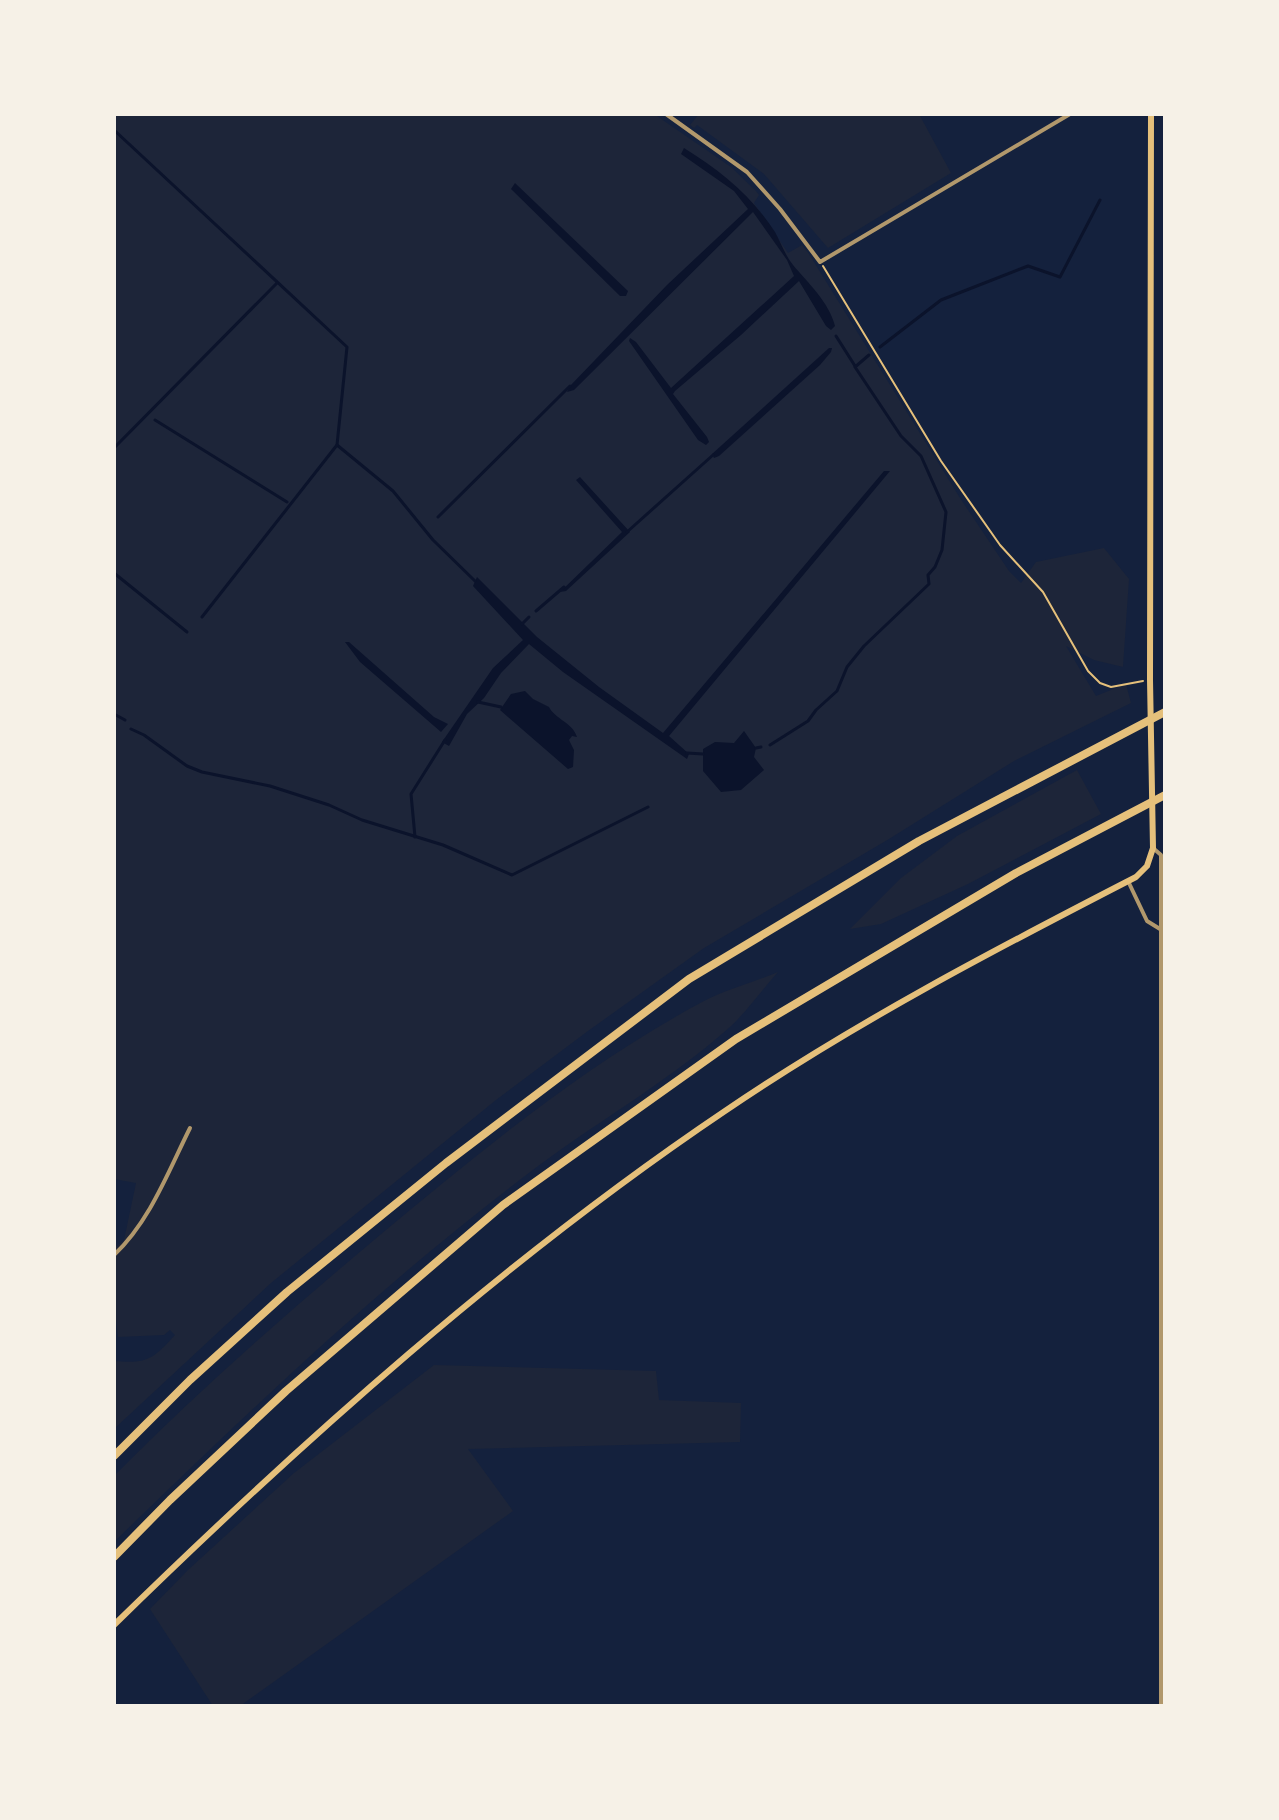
<svg xmlns="http://www.w3.org/2000/svg" width="1279" height="1820" viewBox="0 0 1279 1820" font-family="'IBM Plex Sans',sans-serif">
  <rect width="100%" height="100%" fill="#14213d"/>
  <g fill="#1d2539">
    <path d="M114 114H654L731 167 756 191 759 195 754 203 788 253 802 245 809 254 960 498 1009 571 1021 583 1036 562 1104 548 1129 579 1123 667 1094 660 1066 646 1096 696 1126 684 1131 703 1014 761 889 839 704 948 588 1031 496 1100 271 1283 114 1429V1361C148 1364 153 1359 175 1335L170 1330 164 1335 118 1337 114 1304V1249L124 1240 136 1183 114 1179Z"/>
    <path d="M699 114H919L951 173 828 248 764 174 697 125 694 128 690 125Z"/>
    <path d="M1077 770 1101 814 968 884 881 924 850 929 901 878 957 836Z"/>
    <path d="M778 972C762 990 747 1011 730 1027 667 1083 591 1125 525 1176 378 1287 246 1414 114 1542V1476C198 1391 288 1312 380 1235 482 1150 586 1064 704 1001 727 989 754 982 778 972Z"/>
    <path d="M434 1365 656 1371 659 1400 741 1403 740 1442 468 1449 513 1511 240 1706H213L150 1609 188 1570 294 1473Z"/>
  </g>
  <g fill="#0b132b">
    <path d="M684 148C721 171 751 195 775 232 781 243 785 255 793 265 808 283 829 302 835 326L831 330 826 326 799 281 741 335 675 391 673 394 707 437 709 442 706 445 698 440 629 341 630 338 636 342 671 388 794 276 787 260 753 212 574 390 567 392 570 386 667 285 748 209 734 191 681 154Z"/>
    <path d="M515 183 628 291 626 296H620L511 189Z"/>
    <path d="M829 348H832L831 352 820 365 719 456 714 458 712 454Z"/>
    <path d="M884 471H890L669 736 689 754 687 759 563 672 529 644 501 673 484 698 467 714 449 746 442 742 493 668 523 640 473 586 477 577 537 637 599 687 663 733Z"/>
    <path d="M580 477 630 532 566 591 560 592 622 532 576 480Z"/>
    <path d="M345 642H349L434 717 448 724 441 732 360 662Z"/>
    <path d="M525 691 533 699 549 707C555 719 573 723 577 737L572 736 569 740 574 750 573 767 568 769 500 710 511 694Z"/>
    <path d="M744 731 756 748 754 757 764 770 741 790 721 792 703 771V749L715 742 734 743Z"/>
  </g>
  <g fill="none" stroke-linecap="round" stroke-linejoin="round">
    <g stroke="#0b132b" stroke-width="3">
      <path d="M114 130 347 347 337 445 393 491 433 540 475 581"/>
      <path d="M836 336 855 366"/>
      <path d="M880 347 941 300 1028 266 1060 277 1100 200"/>
      <path d="M155 420 287 502"/>
      <path d="M114 448 277 283"/>
      <path d="M438 517 570 386"/>
      <path d="M627 532 713 455"/>
      <path d="M114 573 187 632"/>
      <path d="M536 611 564 587"/>
      <path d="M202 617 337 445"/>
      <path d="M522 624 529 617"/>
      <path d="M478 702 501 707"/>
      <path d="M114 714 125 720"/>
      <path d="M131 729 144 735 187 766 202 772 270 786 329 805 362 820 443 845 512 875 648 807"/>
      <path d="M770 745 808 721 816 710 837 691 847 667 864 646 929 584 928 575 935 567 942 550 946 512 921 456 901 436 855 367 869 355"/>
      <path d="M756 748 761 747"/>
      <path d="M687 753 703 754"/>
      <path d="M415 837 411 794 445 740"/>
    </g>
    <path stroke="#e5c07b" stroke-width="2" d="M823 266 941 461 1000 545 1043 592 1088 671 1100 683 1111 687 1143 681"/>
    <g stroke="#b1986c" stroke-width="4">
      <path d="M666 114 747 172 780 209 820 262 1070 114"/>
      <path d="M1153 848 1161 855V1706"/>
      <path d="M1128 881 1147 921 1160 929"/>
      <path d="M114 1255C150 1221 168 1172 190 1128"/>
    </g>
    <path stroke="#e5c07b" stroke-width="6" d="M114 1625C301 1442 508 1257 725 1111 856 1022 996 949 1136 877L1147 866 1153 848 1150 680 1151 114"/>
    <g stroke="#e5c07b" stroke-width="8">
      <path d="M114 1456 190 1380 287 1292 446 1163 689 979 919 841 1165 712"/>
      <path d="M114 1557 170 1500 286 1391 503 1205 736 1039 1016 873 1165 795"/>
    </g>
  </g>
  <rect width="1279" height="1820" fill="none" stroke="#f6f1e7" stroke-width="232"/>
</svg>
